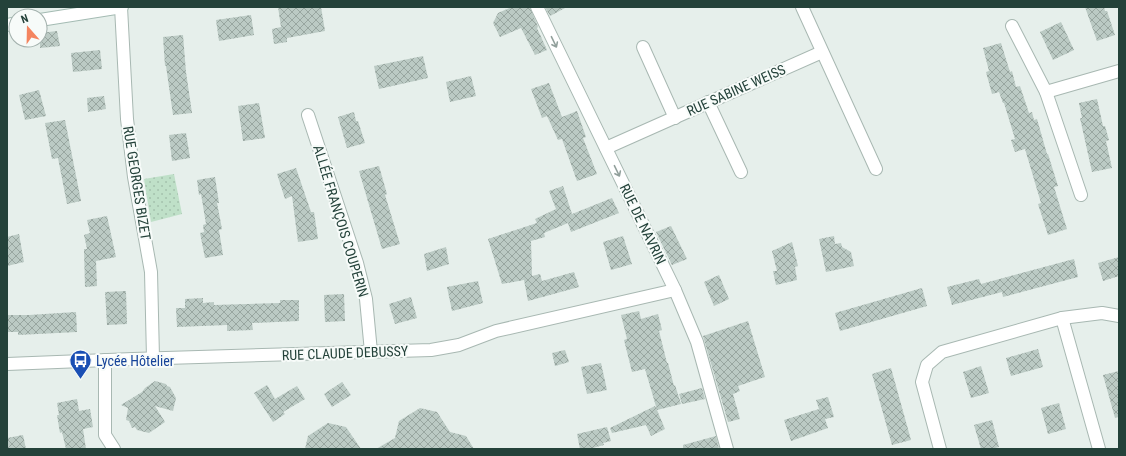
<svg xmlns="http://www.w3.org/2000/svg" width="1126" height="456" viewBox="0 0 1126 456" font-family="'Roboto Condensed',sans-serif">
  <defs>
    <pattern id="grass-dots" width="8" height="8" patternUnits="userSpaceOnUse"><rect width="8" height="8" fill="#bfe0c8"/><path d="M2 2h.1M6 6h.1" fill="none" stroke="#a4c1ad" stroke-width="1.8" stroke-linecap="round"/></pattern>
    <pattern id="building-cross-hatch" width="8" height="8" patternUnits="userSpaceOnUse"><rect width="8" height="8" fill="#bbcac4"/><path d="M0 0l8 8M0 8l8-8" fill="none" stroke="#98a6a0"/></pattern>
  </defs>
  <rect width="100%" height="100%" fill="#e6efeb"/>
  <path fill="url(#grass-dots)" d="M174 174 182 214 151 222 144 179Z"/>
  <g fill="url(#building-cross-hatch)">
    <path d="M278 7H321L325 31 287 38V42L274 44 272 29 281 27Z"/>
    <path d="M512 7H530L538 27 537 28 547 50 535 55 521 28 500 37 493 23 498 13Z"/>
    <path d="M545 7H567L550 16Z"/>
    <path d="M1085 7H1104L1105 11H1107L1115 35 1097 41Z"/>
    <path d="M251 15 254 35 219 41 216 20Z"/>
    <path d="M1061 22 1074 50 1053 60 1040 32Z"/>
    <path d="M57 31 60 46 40 48V33Z"/>
    <path d="M183 35 186 72 192 113 173 115 166 66H165L163 37Z"/>
    <path d="M1001 43 1010 72 1012 71 1016 87 1020 86 1029 113 1032 112 1034 120 1037 119 1047 154H1048L1058 186 1054 187 1067 229 1048 235 1038 204 1041 203 1025 149 1015 152 1011 140 1015 139 1004 103H1003L999 92 992 94 986 72 989 71 983 48Z"/>
    <path d="M100 50 102 69 73 72 71 53Z"/>
    <path d="M423 56 428 78 379 89 374 66Z"/>
    <path d="M471 76 476 96 450 102 446 82Z"/>
    <path d="M549 83 562 117 577 111 586 137 583 138 597 174 577 181 562 139 558 140 547 116 542 118 531 89Z"/>
    <path d="M39 90 46 116 25 120 19 95Z"/>
    <path d="M104 96 106 109 88 112 87 98Z"/>
    <path d="M1097 99 1103 126H1105L1109 140 1106 141 1112 168 1092 172 1080 118H1082L1079 103Z"/>
    <path d="M259 103 265 138 243 141 238 106Z"/>
    <path d="M354 112 356 121H358L365 143 347 148 338 117Z"/>
    <path d="M65 120 81 201 67 204 58 158 52 159 45 123Z"/>
    <path d="M186 133 190 158 172 161 169 135Z"/>
    <path d="M379 166 387 194 385 195 400 244 382 249 359 171Z"/>
    <path d="M296 168 311 212H314L318 239 298 242 292 196 285 199 277 174Z"/>
    <path d="M215 177 219 203H217L222 229 219 230 223 255 205 258 200 233 204 232 203 225 206 224 201 194 199 195 197 180Z"/>
    <path d="M563 186 572 214 612 198 619 213 571 232 568 223 544 233 545 237 531 241 532 276 540 274 542 281 574 272 579 287 528 301 524 280 502 284 488 239 537 223 535 219 556 209 549 191Z"/>
    <path d="M107 216 116 257 96 261 97 286 85 287 84 249H87L84 235 90 233 87 220Z"/>
    <path d="M671 226 687 259 672 265 656 232Z"/>
    <path d="M19 234 24 262 7 266V237Z"/>
    <path d="M623 236 632 264 611 270 603 242Z"/>
    <path d="M834 236 835 244 841 243 842 247 851 252 854 266 826 272 819 239Z"/>
    <path d="M792 242 798 266 795 267 797 280 776 285 773 271H777L772 251Z"/>
    <path d="M446 247 449 264 427 271 424 254Z"/>
    <path d="M1119 257V276L1103 281 1098 263Z"/>
    <path d="M1074 259 1078 277 1003 297 1002 292 952 305 947 287 979 279 981 284Z"/>
    <path d="M719 275 729 299 714 306 704 282Z"/>
    <path d="M478 281 483 303 452 311 447 287Z"/>
    <path d="M922 288 927 306 840 331 835 313Z"/>
    <path d="M126 291 127 324 107 325 105 292Z"/>
    <path d="M344 294 345 321 325 322 324 295Z"/>
    <path d="M411 297 417 318 395 324 389 304Z"/>
    <path d="M203 298V303L214 302V305L280 303V300H299V321L252 323 253 330 227 331V325L177 327 176 308H185V299Z"/>
    <path d="M639 311 641 319 658 314 662 330 659 331 667 363H668L674 386 675 385 681 404 657 410 665 429 651 436 646 425 612 433 610 428 655 406 657 410 645 369 632 372 624 340 627 339 621 315Z"/>
    <path d="M76 312 77 332 18 335V332H7V315H29Z"/>
    <path d="M748 321 765 377 738 386 740 391 733 394 740 419 728 422 703 336Z"/>
    <path d="M1038 349 1043 367 1011 376 1006 358Z"/>
    <path d="M565 350 569 362 555 366 552 353Z"/>
    <path d="M601 363 607 390 587 394 581 367Z"/>
    <path d="M981 366 989 393 971 398 963 372Z"/>
    <path d="M891 368 911 440 892 445 872 374Z"/>
    <path d="M1119 371V417L1115 418 1103 375Z"/>
    <path d="M155 381 166 384 167 386 170 387 176 398 173 411 155 406 165 422 149 433 137 430 135 427 132 428 129 421 126 420 128 408 121 405 142 392 145 388Z"/>
    <path d="M342 382 351 395 332 407 324 394Z"/>
    <path d="M267 385 275 399 297 386 305 399 283 412 285 414 273 422 254 393Z"/>
    <path d="M702 388 705 399 682 404 679 394Z"/>
    <path d="M828 397 834 417 825 419 828 428 791 441 784 420 819 409 816 400Z"/>
    <path d="M77 399 79 411 90 409 93 427 83 429 86 449H66L62 432 60 433 57 415H59L57 403Z"/>
    <path d="M1059 403 1066 429 1048 434 1041 408Z"/>
    <path d="M420 408 437 412 450 432 466 436 474 449H376L395 438 399 421Z"/>
    <path d="M992 420 999 447 991 449H981L974 425Z"/>
    <path d="M328 423 346 427 361 449H305L308 436Z"/>
    <path d="M607 427 611 441 603 443 604 445 589 449H580L577 434Z"/>
    <path d="M23 435 26 449H7V438Z"/>
    <path d="M716 436 719 449H683V445Z"/>
  </g>
  <g fill="none" stroke-linecap="round" stroke-linejoin="round">
    <defs>
      <g id="minor">
        <path d="M121 7 127 119 134 177 151 272 153 358"/>
        <path d="M537 7 675 290 697 342 727 449"/>
        <path d="M802 7 876 169"/>
        <path d="M1012 26 1046 92 1081 195"/>
        <path d="M643 47 675 118"/>
        <path d="M1046 92 1119 71"/>
        <path d="M708 102 741 172"/>
        <path d="M308 115 357 263 366 299 371 352"/>
        <path d="M606 148 822 52"/>
        <path d="M1062 318 1099 449"/>
        <path d="M105 360V435L114 449"/>
        <path d="M7 364 133 359 431 350 459 345 496 331 675 290"/>
        <path d="M940 449 922 382 927 365 942 352 1062 318 1102 313 1119 316"/>
      </g>
      <g id="secondary">
        <path d="M40 20 122 7"/>
        <path d="M7 25 16 23"/>
      </g>
    </defs>
    <use href="#minor" stroke="#a8b8b2" stroke-width="14"/>
    <use href="#secondary" stroke="#a4bbb3" stroke-width="14"/>
    <use href="#minor" stroke="#fff" stroke-width="12"/>
    <use href="#secondary" stroke="#fff" stroke-width="12"/>
  </g>
  <defs><path id="oneway-shaft" d="M-6 0H5M1.5-3L5.5 0L1.5 3" fill="none" stroke-width="1.6" stroke-linecap="round" stroke-linejoin="round"/></defs>
  <g stroke="#92a09c">
    <use href="#oneway-shaft" transform="translate(554 42) rotate(64)"/>
    <use href="#oneway-shaft" transform="translate(617 171) rotate(64)"/>
  </g>
  <defs>
    <symbol id="bus-pin" viewBox="-11 -11 22 30"><path d="M0 17L-7.5 6A9.5 9.5 0 1 1 7.5 6Z" fill="#1a4fb4" stroke="#f7fbf9"/><path d="M-5-6H5V4H4V6H2V4H-2V6H-4V4H-5ZM-3.5-4V0h7V-4ZM-3.5 1.2v1.5H-2V1.2ZM2 1.2v1.5H3.5V1.2Z" fill="#fff"/></symbol>
  </defs>
  <g fill-rule="evenodd">
    <use href="#bus-pin" x="68" y="348" width="25" height="34"/>
  </g>
  <g text-anchor="middle" stroke-width="4" stroke-linejoin="round" paint-order="stroke">
    <g font-size="14" fill="#24423a" stroke="#f7fbf9">
      <text transform="translate(736 90) rotate(-24)" y="5">RUE SABINE WEISS</text>
      <text transform="translate(137 183) rotate(81)" y="5">RUE GEORGES BIZET</text>
      <text transform="translate(341 221) rotate(73)" y="5">ALLÉE FRANÇOIS COUPERIN</text>
      <text transform="translate(643 224) rotate(64)" y="5">RUE DE NAVRIN</text>
      <text transform="translate(345 353) rotate(-2)" y="5">RUE CLAUDE DEBUSSY</text>
    </g>
    <g font-size="14" fill="#164399" stroke="#f7fbf9" text-anchor="start">
      <text x="96" y="366">Lycée Hôtelier</text>
    </g>
  </g>
  <rect width="1126" height="456" fill="none" stroke="#24423a" stroke-width="16"/>
  <g transform="translate(28 28) rotate(340)"><circle r="19" fill="#f7fbf9" stroke="#a3b1ad"/>
  <path d="M0-3L7 15L0 10L-7 15Z" fill="#f4845f"/>
  <text y="-6" font-size="11" font-weight="bold" text-anchor="middle" fill="#24423a">N</text>
  </g>
</svg>
